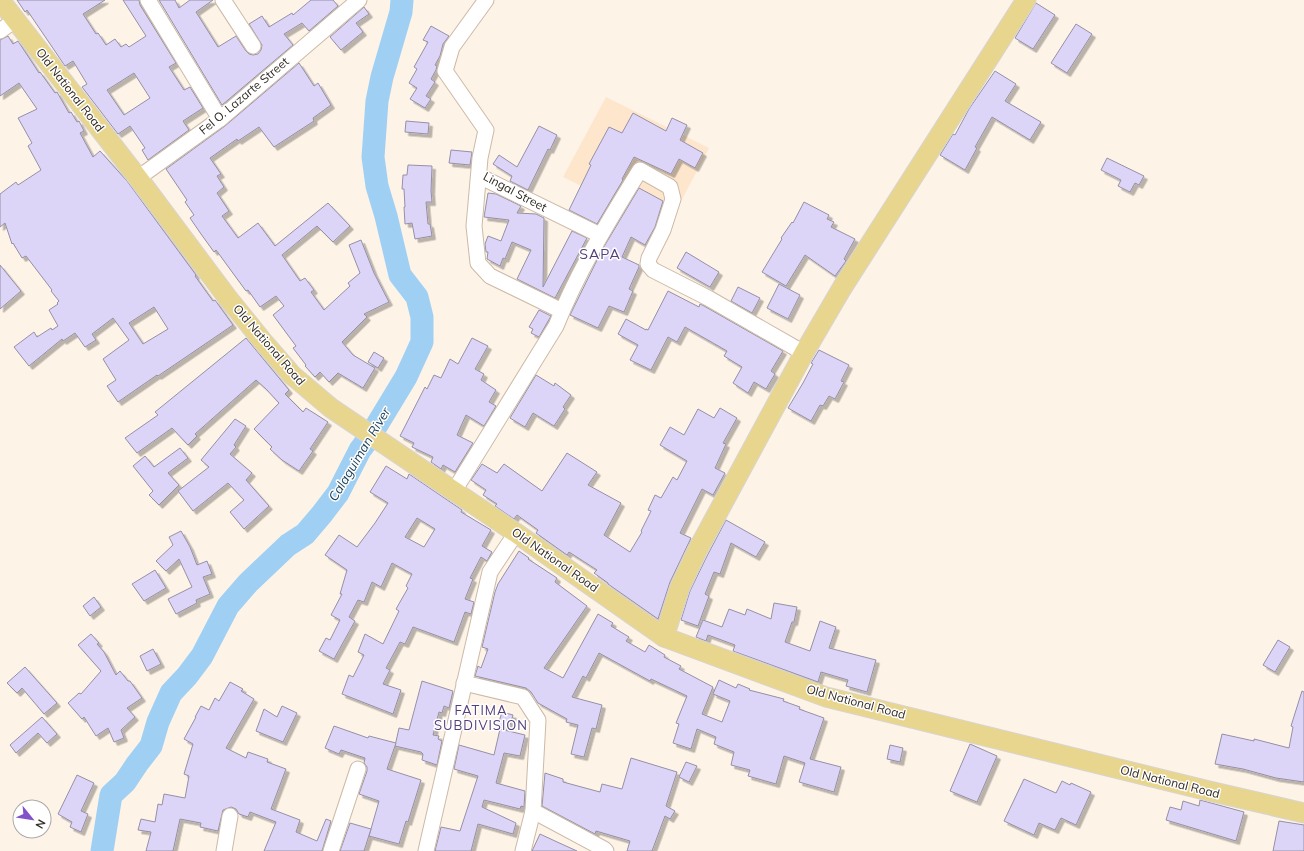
<svg xmlns="http://www.w3.org/2000/svg" width="1304" height="851" viewBox="0 0 1304 851" font-family="Mulish,sans-serif">
  <defs>
    <filter id="shadow"><feDropShadow dx="3.5" dy="3.5" stdDeviation="0" flood-color="#0004"/></filter>
  </defs>
  <rect width="100%" height="100%" fill="#fef3e7"/>
  <path fill="#fee6cc" d="M606 97 709 148 667 228 563 177Z"/>
  <g fill="none" stroke-linecap="round" stroke-linejoin="round">
    <path stroke="#9fd0f4" stroke-width="23" d="M102 851 111 795 125 782 137 764 151 746 158 722 171 693 187 676 202 656 228 606 248 583 288 545 305 534 322 514 338 493 360 450 369 438 406 377 422 342V317L417 297 400 275 386 216 377 186 373 157 377 101 382 77 401 12 402 0"/>
  </g>
  <g fill="#ddd5f8" stroke="#9490a6" fill-rule="evenodd" filter="url(#shadow)">
    <path d="M17 0H105L83 14 96 34 98 33 106 45 115 39 121 47 126 44 129 47 146 36 123 0H139L140 5 176 63 169 67 184 90 190 87 203 108 183 121 189 130 148 160 142 150 145 148 130 126 118 134 82 87 87 84 73 61 65 66 27 10 25 12ZM134 73 150 98 124 115 107 90Z"/>
    <path d="M159 0H175L179 8 190 0H213L196 12 218 47 236 36 246 51 249 54 253 55 258 54 261 50 262 45 249 24 262 16 269 27 292 13 293 15 311 0H333L338 6 309 31 302 23 284 34 293 45 222 105Z"/>
    <path d="M1036 3 1055 15 1033 49 1015 38Z"/>
    <path d="M364 7 369 14 356 23 363 32 341 50 330 37Z"/>
    <path d="M1076 24 1092 34 1067 73 1051 63Z"/>
    <path d="M431 26 449 36 443 44 440 56 435 65 437 66 436 70 431 79 435 82 426 96 431 99 425 108 410 99 417 88 409 83 417 69 414 67 428 42 423 40Z"/>
    <path d="M8 36 13 44 18 41 39 73 40 72 55 93 57 92 69 113 71 112 77 122 79 121 84 131 80 133 93 157 100 151 127 181 196 275 195 276 213 301 215 300 233 325 158 376 157 375 118 402 107 386 116 380 103 359 129 340 113 318 92 334 96 340 85 347 75 333 63 341 62 339 29 366 14 347 34 332 37 337 51 328 52 330 58 326 49 310 58 304 57 303 59 301 51 291 52 290 26 256 22 258 13 243 12 244 5 223 0 227V194L16 182 18 185 41 170 28 146 32 143 18 118 37 109 19 83 0 96V40ZM154 307 168 329 143 344 129 323Z"/>
    <path d="M299 63 314 86 318 83 331 105 313 118 314 121 274 147 259 127 238 141 237 139 210 158 221 174 217 176 224 187 217 193 229 211 222 216 238 238 258 223 275 246 328 203 350 226 333 242 317 226 282 255 300 281 305 278 314 290 311 292 324 310 350 286 348 283 360 273 349 245 361 240 374 273 389 302 364 314 367 317 342 342 353 355 375 368 363 388 338 373 329 382 320 372 315 377 305 366 306 365 293 348 296 346 273 315 284 306 276 296 260 307 248 290 246 291 216 250 214 252 201 234 190 218 194 215 185 202 187 200 166 169 225 126Z"/>
    <path d="M995 71 1016 84 1005 101 1041 122 1030 140 992 117 975 147 977 148 965 170 940 155 953 134 955 135 969 109Z"/>
    <path d="M633 113 666 131 672 118 687 125 680 140 703 153 695 168 679 159 671 174 634 157 622 179 623 180 597 224 569 210 591 165 589 164 609 127 622 133Z"/>
    <path d="M406 121 429 123 428 134 405 132Z"/>
    <path d="M539 126 557 135 550 150 548 149 528 190 510 181 512 176 493 164 499 155 517 167Z"/>
    <path d="M451 150 472 152 470 165 449 163Z"/>
    <path d="M1107 158 1144 176 1139 185 1135 183 1130 192 1118 186 1121 180 1101 170Z"/>
    <path d="M408 165 432 166 431 191 432 202H426L428 224H430L432 236 415 239 412 223 405 224 404 207H405L404 189H402L403 175H407Z"/>
    <path d="M639 188 663 201 655 227 645 245 631 237 622 257 639 265V267L629 289 633 291 624 312 609 306 598 328 570 315 602 250Z"/>
    <path d="M488 193 496 194 521 206 517 213 536 214 544 218 543 287 572 231 587 238 555 298 517 279 531 250 512 242 505 259 503 258 500 266 487 259 488 252H486L485 244 488 236 501 241 509 220 484 217Z"/>
    <path d="M804 202 829 215 827 219 834 222 831 227 855 239 844 259 846 261 835 276 805 255 786 286 762 272 782 239 781 238 792 222 793 223Z"/>
    <path d="M686 252 719 272 710 287 677 268Z"/>
    <path d="M0 265 21 291 0 309Z"/>
    <path d="M779 284 800 295 788 319 767 308Z"/>
    <path d="M738 287 760 298 752 313 731 301Z"/>
    <path d="M668 291 699 307 700 304 704 306 783 351 771 371 775 374 766 389 754 382 748 393 733 383 742 367 724 356 727 351 685 327 677 342 668 337 651 370 630 360 638 345 618 334 626 319 646 330V329L648 330Z"/>
    <path d="M539 310 551 316 539 337 531 333 533 329 529 327Z"/>
    <path d="M246 338 289 390 285 394 303 412 306 408 328 422 310 449 313 451 299 471 282 460 270 449 272 447 254 429 279 403 266 389 256 380 195 434 197 436 188 445 172 428 137 453 125 438 158 415 155 412Z"/>
    <path d="M472 338 488 346 475 369 484 374 481 380 496 390 489 402 496 406 484 426 466 415 457 435 473 443 455 472 443 465 441 469 431 462 433 457 412 447 414 443 400 436 425 387 427 389 434 375 441 378 450 359 458 364Z"/>
    <path d="M819 350 849 365 841 381 844 382 835 399 829 396 823 406 820 405 811 421 788 408 803 383 813 364 811 363Z"/>
    <path d="M374 352 384 358 378 368 368 362Z"/>
    <path d="M536 375 554 386 555 383 571 395 563 407 565 409 554 426 533 413 525 427 510 418Z"/>
    <path d="M720 408 737 418 723 443 726 444 715 468 725 473 713 495 702 489 680 533 691 538 670 582 658 619 608 584V583L594 573 597 570 569 552 567 555 536 533 538 530 517 515 514 519 495 506 497 504 483 495 486 490 471 480 482 464 497 473 504 464 542 491 567 453 597 472 588 485 621 503 604 535 630 552 642 532 641 531 651 511 648 510 655 495 661 498 673 477 677 480 687 461 660 445 670 427 684 435 698 409 714 418Z"/>
    <path d="M235 419 246 426 234 445 236 447 230 454 252 473 246 480 269 506 244 529 230 512 244 500 228 483 193 511 178 491 209 467 201 460Z"/>
    <path d="M180 448 188 458 168 473 179 485 159 505 149 495 153 491 133 466 145 456 154 467Z"/>
    <path d="M386 466 407 479 409 474 462 510 461 512 491 530 482 546 492 552 487 561 481 557 470 578 473 579 465 599 474 602 471 614 465 612 454 642 413 627 405 644 400 642 386 668 390 670 383 684 401 690 393 714 342 694 349 675 353 677 364 655 358 652 365 634 383 644 399 611 396 609 408 588 406 586 412 574 392 563 381 587 372 582 364 602 358 600 349 617 355 621 334 659 319 651 326 638 330 640 340 620 331 615 342 594H340L347 570 325 555 339 535 357 547 375 523 388 503 370 492ZM417 518 435 529 424 547 405 537Z"/>
    <path d="M726 520 765 542 756 557 731 543 720 574 714 572 705 594 709 596 698 626 681 620 690 591 707 556Z"/>
    <path d="M181 531 190 547 197 565 207 561 212 574 203 577 210 594 196 600 197 603 176 614 168 599 192 587 179 559 166 571 156 561 173 545 169 537Z"/>
    <path d="M519 551 529 558 528 559 557 578 555 582 587 606 544 668 563 678 598 614 613 623 611 626 629 637 626 641 645 652 649 645 665 655 664 657 681 666 679 669 713 687 702 714 722 722 730 701 713 694 719 680 736 688 738 684 750 689 749 690 784 699 783 701 800 707 799 709 824 718 810 759 841 767 834 792 799 782 805 763 784 756 776 784 748 776 750 770 731 765 734 752 714 744 716 737 697 729 691 749 673 743 679 724 676 723 687 696 651 679 650 681 599 653 586 678 583 676 572 697 602 705 596 729 592 728 584 757 571 754 578 725 566 722 567 719 538 703 531 692 526 688 475 676 478 666 481 668 488 649 482 647 495 592 498 584Z"/>
    <path d="M155 570 166 588 144 601 132 584Z"/>
    <path d="M94 597 101 607 90 616 83 606Z"/>
    <path d="M774 603 797 607 794 622H792L785 642 810 651 820 621 836 627 829 648 876 660 867 692 846 686 848 680 821 672 818 682 733 651 735 645 708 635 706 641 696 637 703 620 722 627 729 609 745 615 747 609 771 619Z"/>
    <path d="M91 634 99 643 97 644 104 652 116 675 120 671 128 681H130L142 698 127 708 135 717 121 730 124 738 114 742 108 728 96 736 84 717 82 719 68 703 79 693 81 694 101 671 78 645Z"/>
    <path d="M1278 640 1290 647 1275 672 1263 665Z"/>
    <path d="M153 649 161 664 147 671 140 656Z"/>
    <path d="M25 667 57 703 44 714 22 688 17 693 7 683Z"/>
    <path d="M422 681 453 691 449 708 444 706 442 713 439 712 433 735 439 736 438 739 442 741 437 765 422 760 423 754 421 752 395 746 399 728 409 730Z"/>
    <path d="M230 682 243 689 241 691 254 699 226 748 246 758 248 752 268 759 267 762 286 769 271 809 300 820 296 832 317 841 326 819 331 821 322 851H264L276 822 250 812 248 817 239 814 236 809 231 807 223 810 218 831 200 827 201 823 180 819 173 851H146L151 832 138 830 141 819 155 822 158 804 162 805 164 794 185 798 189 776 184 774 193 744 184 739 196 717H195L201 706 209 710 215 698 219 701Z"/>
    <path d="M1302 691 1304 692V782L1276 778 1243 769 1215 764 1222 734 1254 741V739L1289 748 1293 727 1291 726Z"/>
    <path d="M282 706 297 713 283 742 256 731 264 709 277 717Z"/>
    <path d="M502 712 513 715 509 728 498 725Z"/>
    <path d="M42 717 57 734 47 743 38 733 16 753 10 745Z"/>
    <path d="M334 726 368 738 369 736 396 743 387 769 421 780 408 822 406 821 399 844 369 836 379 801 359 794 367 771V767L364 763 365 758 341 750 339 754 325 748Z"/>
    <path d="M500 729 525 735 520 756 504 753 496 783 525 791 524 807 521 806 520 809 484 800 482 807 516 823 513 834 478 824 471 851H435L441 827 460 831 478 776 454 769 459 745 494 755Z"/>
    <path d="M970 744 997 756 977 802 950 791Z"/>
    <path d="M890 745 903 748 900 762 887 759Z"/>
    <path d="M631 758 677 772 666 806 675 811 670 819 665 816 652 851H627L630 841 596 831 595 834 542 806 545 773 563 779V782L600 792 602 784 622 789Z"/>
    <path d="M686 762 697 766 689 782 679 777Z"/>
    <path d="M77 775 94 783 81 811 88 814 81 832 70 827 72 822 58 814Z"/>
    <path d="M1024 779 1056 793 1062 781 1070 785 1071 783 1091 792 1076 825 1061 818 1055 830 1039 823 1034 835 1004 821Z"/>
    <path d="M1200 800 1244 812 1236 841 1166 820 1170 807 1181 810 1183 801 1199 806Z"/>
    <path d="M1279 821 1304 825V851H1273Z"/>
    <path d="M350 823 371 829 364 851H340Z"/>
    <path d="M540 834 555 841 577 851H532Z"/>
  </g>
  <g fill="none" stroke-linecap="round" stroke-linejoin="round">
    <defs>
      <g id="minor">
        <path d="M148 0 220 119"/>
        <path d="M223 0 253 46"/>
        <path d="M486 0 452 47 445 71 486 130 480 158 474 226 478 263 490 276 562 311"/>
        <path d="M0 31 15 20"/>
        <path d="M479 176 600 235"/>
        <path d="M138 178 220 119 359 0"/>
        <path d="M454 491 556 326C578 271 609 220 640 170L670 187 673 199 663 230 649 258 648 264 653 270 708 298 804 353"/>
        <path d="M464 683 523 697 538 720 533 811 523 851"/>
        <path d="M533 811 604 849 606 851"/>
        <path d="M224 851 230 816"/>
        <path d="M331 851 358 769"/>
        <path d="M426 851 490 572 516 533"/>
      </g>
      <g id="major">
        <path d="M0 0 138 178 227 297 265 344 292 375 331 408 516 533 664 637 826 697 1209 791 1304 813"/>
        <path d="M664 637 680 587 697 551 804 353 842 288 1026 0"/>
      </g>
    </defs>
    <use href="#minor" stroke="#ccbaa7" stroke-width="17"/>
    <use href="#major" stroke="#d6d5d3" stroke-width="21"/>
    <use href="#minor" stroke="#fff" stroke-width="15"/>
    <use href="#major" stroke="#e9d68e" stroke-width="19"/>
  </g>
  <g text-anchor="middle" stroke-width="3" stroke-linejoin="round" paint-order="stroke">
    <g font-size="12" fill="#322b24" stroke="#fff">
      <text transform="translate(70 90) rotate(52)" y="4">Old National Road</text>
      <text transform="translate(244 96) rotate(-40)" y="4">Fel O. Lazarte Street</text>
      <text transform="translate(515 192) rotate(28)" y="4">Lingal Street</text>
      <text transform="translate(269 345) rotate(49)" y="4">Old National Road</text>
      <text transform="translate(555 560) rotate(35)" y="4">Old National Road</text>
      <text transform="translate(856 702) rotate(15)" y="4">Old National Road</text>
      <text transform="translate(1170 782) rotate(14)" y="4">Old National Road</text>
    </g>
    <g font-size="13" font-style="italic" fill="#1c4159" stroke="#fff">
      <text transform="translate(359 454) rotate(-59)" y="5">Calaguiman River</text>
    </g>
    <g font-size="13" letter-spacing="1" fill="#543f7b" stroke="#fff">
      <text x="481" y="715">FATIMA<tspan x="481" dy="15">SUBDIVISION</tspan></text>
    </g>
    <g font-size="14" letter-spacing="1" fill="#543f7b" stroke="#fff">
      <text x="600" y="259">SAPA</text>
    </g>
  </g>
  <g transform="translate(32 819) rotate(120)"><circle r="19" fill="#ffffff" stroke="#adaaa7"/>
  <path d="M0-3L7 15L0 10L-7 15Z" fill="#8252cb"/>
  <text y="-6" font-size="11" font-weight="bold" text-anchor="middle" fill="#322b24">N</text>
  </g>
</svg>
